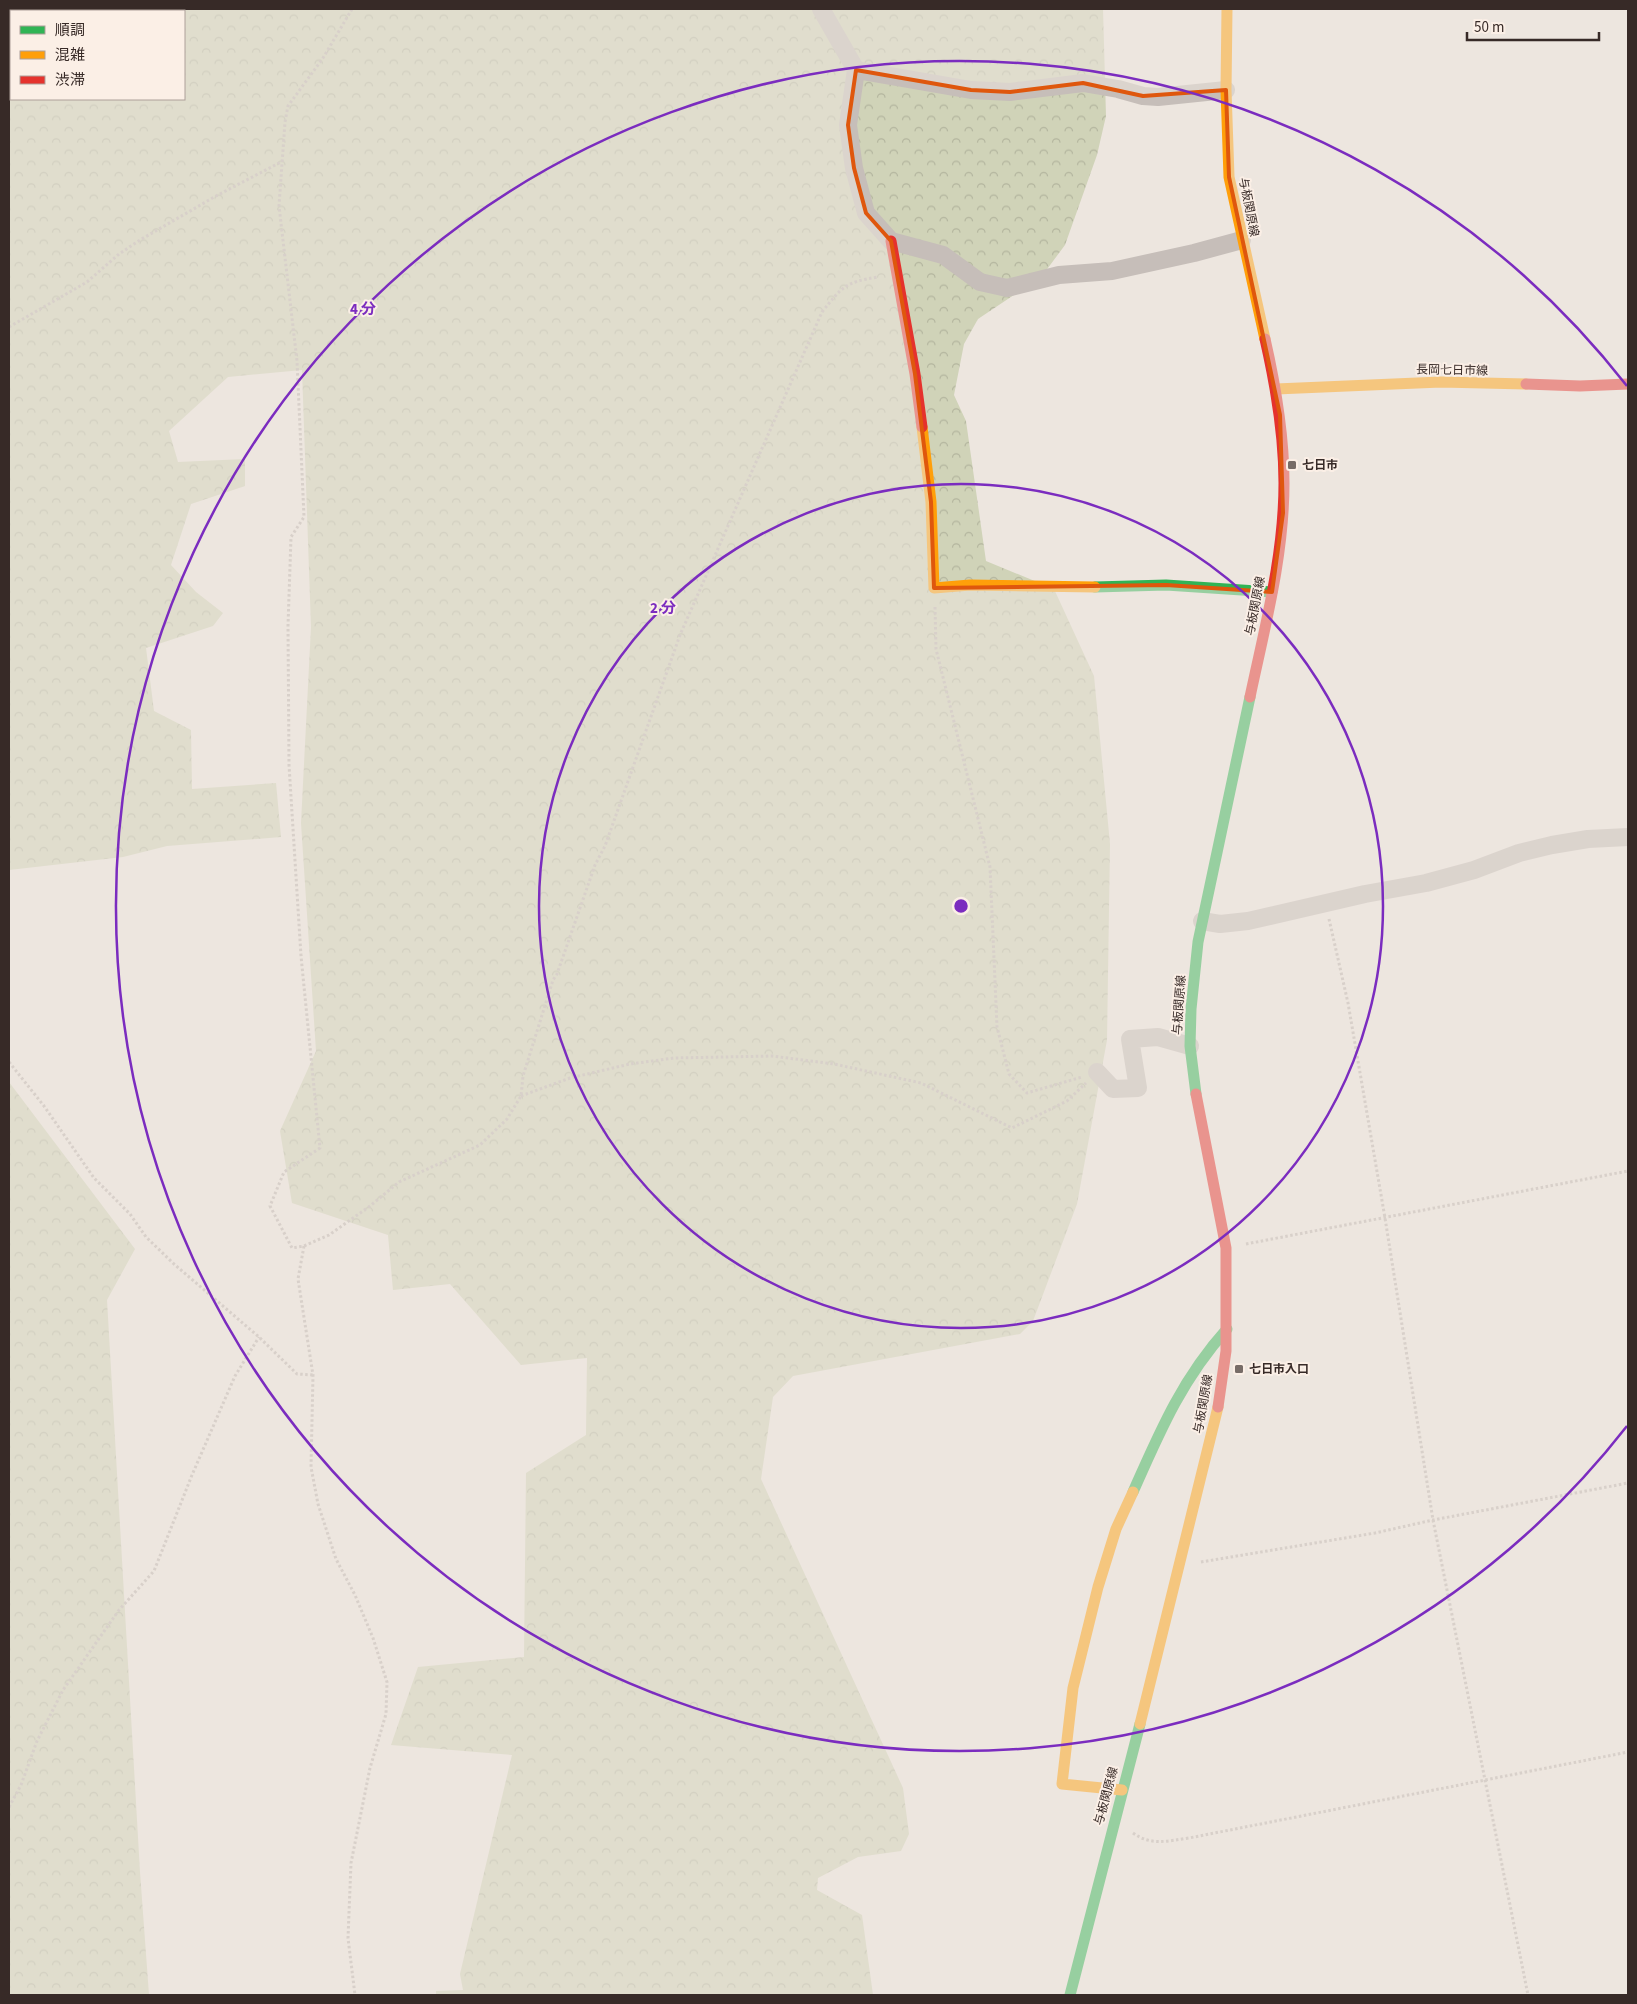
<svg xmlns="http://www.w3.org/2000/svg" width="1637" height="2004" viewBox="0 0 1637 2004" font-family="'Source Sans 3','Noto Sans JP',sans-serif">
  <defs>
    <pattern id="forest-crowns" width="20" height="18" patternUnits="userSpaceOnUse" patternTransform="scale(1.25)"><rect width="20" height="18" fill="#d0d3b8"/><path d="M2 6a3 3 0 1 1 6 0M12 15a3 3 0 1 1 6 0" fill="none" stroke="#b3b59e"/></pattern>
  </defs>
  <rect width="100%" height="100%" fill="#ede6df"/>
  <g fill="url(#forest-crowns)" fill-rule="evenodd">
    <path d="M9 9H1103L1106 116 1097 155 1065 245 1042 276 978 319 964 344 954 395 966 421 986 561 1054 589 1094 676 1110 844 1107 1040 1077 1204 1033 1321 1020 1334 793 1376 773 1397 761 1479 903 1788 909 1834 901 1851 858 1857 818 1878 817 1890 862 1915 873 1995H436V1991L463 1990 460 1974 512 1755 391 1745 418 1667 524 1657 526 1473 586 1435 587 1358 521 1365 450 1284 393 1290 388 1235 292 1203 280 1131 316 1051 301 823 311 627 302 370 228 377 169 431 178 462 245 459V486L191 504 171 565 196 592 223 613 213 626 146 648 154 711 191 730 192 789 276 783 281 837 167 846 123 857 9 870ZM11 11H184V99H11Z"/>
    <path d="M9 1082 135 1249 107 1300 140 1872 149 1995H9Z"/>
  </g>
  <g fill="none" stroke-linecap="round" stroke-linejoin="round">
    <g stroke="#bfb6b1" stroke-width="3" stroke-dasharray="2.5 2.5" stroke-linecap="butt">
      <path d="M352 9 323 58 288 106 285 122 279 206 297 361 304 517 291 537 288 626 289 765 301 956 320 1148 284 1172 270 1206 292 1248 304 1246 329 1235 370 1206 399 1182 480 1145 507 1119 521 1096 523 1076 553 980 557 974 595 865 605 846 680 635 822 312C842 287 845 282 878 277"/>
      <path d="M9 327 87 282 119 254 140 240 216 196 281 162"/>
      <path d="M935 607 936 649 990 867 997 1027 1009 1074 1027 1093 1082 1077"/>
      <path d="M1329 919 1348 1003 1385 1218 1433 1520 1528 1995"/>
      <path d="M9 1062 44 1106 94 1178 130 1214 146 1237 174 1264 259 1337 297 1374 313 1375"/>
      <path d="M521 1096 570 1078 630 1064 674 1058 772 1056 834 1064 921 1083 1012 1128 1067 1101 1086 1083"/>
      <path d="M1246 1244 1628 1171"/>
      <path d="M304 1246 298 1279 313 1375 311 1467 318 1504 336 1559 355 1595 373 1638 387 1682 386 1714 370 1768 351 1863 348 1938 355 1995"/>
      <path d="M1201 1562 1375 1533 1433 1520 1628 1483"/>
      <path d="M9 1807 21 1785 37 1741 63 1690 119 1610 154 1571 192 1475 235 1376 259 1337"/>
      <path d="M1133 1833C1151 1846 1167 1841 1189 1838L1628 1752"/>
    </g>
    <g stroke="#c6beb9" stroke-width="18">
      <path d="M821 9 856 70 848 125 854 168 866 213 891 241 943 255 980 282 1007 288 1059 275 1112 271 1194 253 1242 240"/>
      <path d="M856 70 971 90 1010 92 1083 83 1118 89 1143 96 1158 97 1226 90"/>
      <path d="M1202 921 1220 924 1248 921 1365 894 1426 883 1474 870 1519 853 1552 845 1588 839 1628 837"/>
      <path d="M1097 1072 1113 1089 1138 1088 1130 1039 1158 1037 1190 1046"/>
    </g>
    <g stroke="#30b455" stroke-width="11">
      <path d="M1095 587 1166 585 1272 592"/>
      <path d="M1196 1094 1190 1046 1191 1009 1198 942 1250 697"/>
      <path d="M1133 1492C1160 1431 1182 1379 1227 1329"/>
      <path d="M1070 1995 1140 1724"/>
    </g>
    <g stroke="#ff9f0a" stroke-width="11">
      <path d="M1227 9 1226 90 1229 177 1265 339"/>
      <path d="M1276 389 1441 382 1526 384"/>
      <path d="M922 427 931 502 934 588 970 585 1095 587"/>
      <path d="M1140 1724 1218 1407"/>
      <path d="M1122 1790 1062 1784 1073 1688 1098 1587 1116 1529 1133 1492"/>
    </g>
    <g stroke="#e5322d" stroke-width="11">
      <path d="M891 241 915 374 922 427"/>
      <path d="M1526 384 1580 386 1628 384"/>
      <path d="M1250 697C1265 626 1284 556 1284 483 1284 434 1276 387 1265 339"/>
      <path d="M1196 1094 1226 1248V1351L1218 1407"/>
    </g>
  </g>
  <path d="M0 0H1637V2004H0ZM856 70 971 90 1010 92 1083 83 1143 96 1226 90 1229 177 1280 415 1283 513 1272 592 1166 585 934 588 931 502 915 374 891 241 866 213 854 168 848 125Z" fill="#ede6df" fill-opacity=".55" fill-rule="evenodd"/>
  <path fill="none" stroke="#df570d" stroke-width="4" stroke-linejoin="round" d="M856 70 971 90 1010 92 1083 83 1143 96 1226 90 1229 177 1280 415 1283 513 1272 592 1166 585 934 588 931 502 915 374 891 241 866 213 854 168 848 125Z"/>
  <g fill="none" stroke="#7b2cbf" stroke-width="2.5">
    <circle cx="961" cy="906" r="422"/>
    <path d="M1627 1426A845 845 0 1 1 1627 386"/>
  </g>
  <g fill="#776c67" stroke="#fbefe6" stroke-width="2">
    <rect x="1287" y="460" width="10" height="10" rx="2.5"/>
    <rect x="1234" y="1364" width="10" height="10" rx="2.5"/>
  </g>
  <g text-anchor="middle" stroke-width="4" stroke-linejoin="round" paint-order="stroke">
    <g font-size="12" fill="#372a27" stroke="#fbefe6">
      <text transform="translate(1249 207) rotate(79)" y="4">与板関原線</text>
      <text transform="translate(1452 370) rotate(1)" y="4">長岡七日市線</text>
      <text transform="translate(1255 606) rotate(-79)" y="4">与板関原線</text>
      <text transform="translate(1179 1005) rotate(-86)" y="4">与板関原線</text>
      <text transform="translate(1203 1404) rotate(-80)" y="4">与板関原線</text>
      <text transform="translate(1106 1796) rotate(-75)" y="4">与板関原線</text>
    </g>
    <g font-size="12" font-weight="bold" fill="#372a27" stroke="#fbefe6" text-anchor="start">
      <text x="1302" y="469">七日市</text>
      <text x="1249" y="1373">七日市入口</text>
    </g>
  </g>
  <circle cx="961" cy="906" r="8" fill="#7b2cbf" stroke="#fbefe6" stroke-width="2.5"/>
  <g font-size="15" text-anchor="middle" font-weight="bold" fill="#7b2cbf" stroke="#fbefe6" stroke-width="4" stroke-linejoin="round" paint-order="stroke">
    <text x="363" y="314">4 分</text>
    <text x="663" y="613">2 分</text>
  </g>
  <rect width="1637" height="2004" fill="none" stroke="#372a27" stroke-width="20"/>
  <rect x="10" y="10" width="175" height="90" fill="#fbefe6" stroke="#ada09a"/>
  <rect x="20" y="26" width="25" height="8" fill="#30b455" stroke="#ada09a"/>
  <text x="55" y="35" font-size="15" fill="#372a27">順調</text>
  <rect x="20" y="51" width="25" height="8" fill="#ff9f0a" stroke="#ada09a"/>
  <text x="55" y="60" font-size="15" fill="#372a27">混雑</text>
  <rect x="20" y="76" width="25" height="8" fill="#e5322d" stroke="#ada09a"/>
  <text x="55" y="85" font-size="15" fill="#372a27">渋滞</text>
  <path d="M1467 32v8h132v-8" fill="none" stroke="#372a27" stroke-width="2.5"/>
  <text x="1474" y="32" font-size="15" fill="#372a27" stroke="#fbefe6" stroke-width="4" paint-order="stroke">50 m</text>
</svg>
